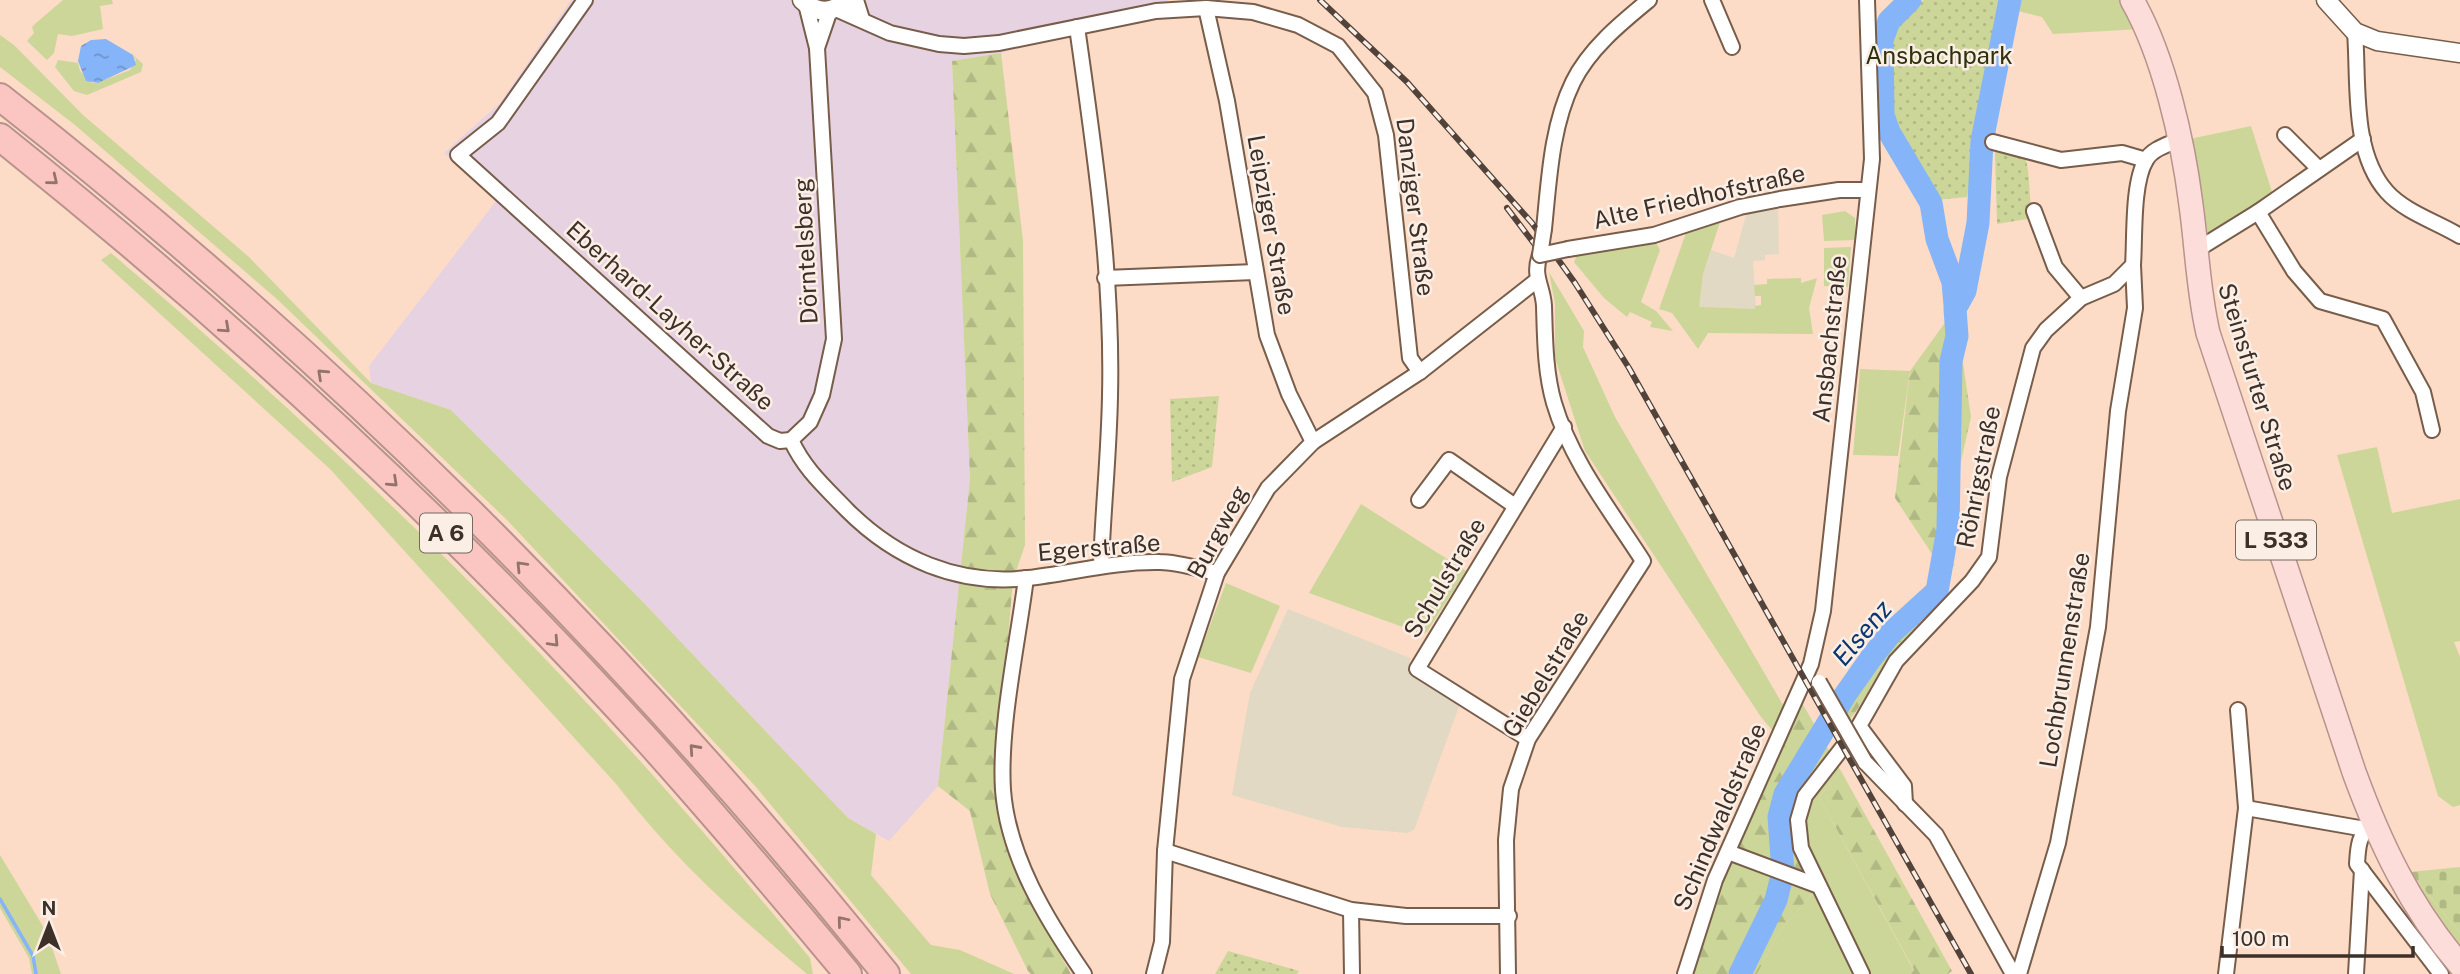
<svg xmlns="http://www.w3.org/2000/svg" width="2460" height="974" viewBox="0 0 2460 974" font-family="'Public Sans',sans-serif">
  <defs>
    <pattern id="forest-firs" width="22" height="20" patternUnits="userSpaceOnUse" patternTransform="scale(1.75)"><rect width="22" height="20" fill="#ccd699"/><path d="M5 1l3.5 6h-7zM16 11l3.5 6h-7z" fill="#b0b884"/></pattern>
    <pattern id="cemetery-stones" width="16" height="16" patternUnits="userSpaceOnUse" patternTransform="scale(1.75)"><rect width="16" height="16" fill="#ccd699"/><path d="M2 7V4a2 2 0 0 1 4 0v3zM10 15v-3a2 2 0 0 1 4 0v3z" fill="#b0b884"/></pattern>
    <pattern id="park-dots" width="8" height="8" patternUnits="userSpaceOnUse" patternTransform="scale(1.75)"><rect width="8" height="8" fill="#ccd699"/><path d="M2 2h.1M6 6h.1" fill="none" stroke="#b0b884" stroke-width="1.8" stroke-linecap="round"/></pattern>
    <pattern id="water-ripples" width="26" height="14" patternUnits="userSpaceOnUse" patternTransform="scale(1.75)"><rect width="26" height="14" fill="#85b4f8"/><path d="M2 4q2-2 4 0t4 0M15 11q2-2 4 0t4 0" fill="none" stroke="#6e93c9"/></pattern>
  </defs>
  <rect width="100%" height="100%" fill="#fcdcc7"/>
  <path fill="#e7d2e2" d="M571 0H1168V5L1001 53 952 61 970 479 938 786 889 841 848 818 641 600 451 410 371 383 369 366 496 201 444 153 500 103Z"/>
  <g fill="#e1d9c4">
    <path d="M1778 208 1779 254 1765 255V260L1753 261 1756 309 1698 308 1703 274 1711 250 1734 258 1747 212Z"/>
    <path d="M1288 609 1410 658V673L1461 701 1414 830 1407 833 1342 827 1232 795 1250 693Z"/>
  </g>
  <g fill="#ccd699">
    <path d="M63 0H112L113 4 100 6 103 29 72 36 58 34 54 53 47 60 27 41 34 33 32 27 36 23Z"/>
    <path d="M2021 0H2121L2141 29 2053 34 2042 17 2014 10Z"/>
    <path d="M0 35 14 45 83 115 249 257 371 383 451 410 641 600 848 818 876 834 871 875 931 945 960 950 1014 974H911L756 787 508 521 278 300 75 125 0 67Z"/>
    <path d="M133 55 143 64 141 72 87 95 74 91 55 67 58 60 78 63 80 71 92 83H97L130 70 136 60Z"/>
    <path d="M2251 126 2272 192 2208 236 2190 139Z"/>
    <path d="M1845 211 1855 218V240L1824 241 1822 215Z"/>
    <path d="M1721 219 1703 274 1699 307 1755 309V306L1761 305V296H1755L1754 285 1767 284V279L1801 278V283L1817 278 1809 308 1813 334 1708 333 1698 349 1672 313 1659 309 1686 233Z"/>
    <path d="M1654 239 1660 250 1641 302 1656 311 1673 331 1650 327 1652 322 1630 312 1627 317 1604 298 1574 262 1577 255Z"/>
    <path d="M1851 247 1848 287 1824 286V248Z"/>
    <path d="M111 253C264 383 412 520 551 665 641 759 727 858 810 958L813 974H807C734 913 676 861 617 785L330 469 101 260Z"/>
    <path d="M1549 272 1584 331 1583 347 1615 417 1783 705 1794 716 1783 743 1761 717 1585 451 1555 358V304Z"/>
    <path d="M1860 369 1910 371 1898 456 1853 455Z"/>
    <path d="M2377 447 2392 513 2460 499V641L2454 642 2460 657V805L2453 807 2438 796 2337 455Z"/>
    <path d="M1361 504 1466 571 1427 632 1422 634 1309 593Z"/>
    <path d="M1226 583 1280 606 1251 673 1198 657Z"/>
    <path d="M1834 759 1841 771 1819 797 1914 971 1911 974H1757L1779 932 1819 886 1798 820Z"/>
    <path d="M0 855 47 933 61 974H32L29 958 0 908Z"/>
    <path d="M2403 864 2460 933V946L2429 908Z"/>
  </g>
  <g fill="url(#forest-firs)">
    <path d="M1001 53 1023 241 1025 545 1013 580 997 766 1004 822 1028 898 1071 974H1031L1028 971 990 894 970 811 938 786 970 479 952 61Z"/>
    <path d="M1955 309 1971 417 1938 563 1955 564 1912 635 1848 722 1834 699C1866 657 1887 632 1930 601L1938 563 1895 498 1910 371Z"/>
    <path d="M1801 701 1834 759 1798 820 1819 886 1779 932 1757 974H1691L1725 871Z"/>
    <path d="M1841 771 1952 971 1948 974H1911L1914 970 1819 797Z"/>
  </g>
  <path fill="url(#cemetery-stones)" d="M2460 867V933L2410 872Z"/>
  <g fill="url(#park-dots)">
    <path d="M1924 0H2006L1967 197 1936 200 1886 115 1885 41 1892 22Z"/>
    <path d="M1995 152 2025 157C2031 174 2028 197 2033 218L1997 224Z"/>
    <path d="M1219 396 1212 467 1172 482 1170 399Z"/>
    <path d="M1228 951 1296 970 1299 971 1297 974H1215Z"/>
  </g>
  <path fill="url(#water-ripples)" d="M106 39 133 55 136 65 98 83 86 81 78 61 81 46 91 40Z"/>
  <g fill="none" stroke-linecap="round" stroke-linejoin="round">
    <path stroke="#85b4f8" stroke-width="3.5" d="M0 899 33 956 36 974"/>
    <g stroke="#85b4f8" stroke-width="23">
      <path d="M1910 0 1889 21 1882 40 1883 115 1889 132 1931 203 1937 239 1953 282 1955 305"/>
      <path d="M1740 974 1776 900 1783 872 1779 817 1785 794 1845 695 1871 658 1890 634 1937 591 1948 529 1951 361 1957 336 1955 309 1965 291 1978 223 1982 141 2010 0"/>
    </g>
    <defs>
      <g id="minor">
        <path d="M585 0 498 123 458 155 768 436 780 441 791 440"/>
        <path d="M856 0 862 19"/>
        <path d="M1712 0 1732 47"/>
        <path d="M1206 8 1227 101 1267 335 1289 394 1313 442"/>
        <path d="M836 9 890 33 939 44 964 46 999 43 1156 11 1206 8 1253 12 1298 25 1338 46 1375 93 1386 135 1410 358 1420 372"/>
        <path d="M1077 27C1094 148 1113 273 1110 396 1109 453 1103 509 1101 566"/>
        <path d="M2355 32C2359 82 2351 152 2387 192 2405 212 2437 222 2460 236"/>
        <path d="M817 48 830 10"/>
        <path d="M2285 135 2319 169"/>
        <path d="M1993 142 2061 160 2122 153 2146 160"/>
        <path d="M2034 211 2055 267 2081 298"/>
        <path d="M2258 212 2294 271 2320 301 2383 319 2423 392 2432 430"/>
        <path d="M1544 229C1549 181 1551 127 1573 82 1589 49 1621 23 1649 0"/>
        <path d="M1568 249 1654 235 1740 207 1780 199 1839 190H1868"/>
        <path d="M2195 251 2258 212 2363 139"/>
        <path d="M1105 278 1255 272"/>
        <path d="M791 440C805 470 824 486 847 510 896 559 958 586 1028 578 1072 573 1115 561 1160 562 1178 562 1199 569 1217 573"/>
        <path d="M791 440 810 422 822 395 834 339 817 48 806 4"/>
        <path d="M1419 500 1449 460 1515 506"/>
        <path d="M1026 578C1018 642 999 727 1003 790 1008 857 1047 920 1084 974"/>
        <path d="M1857 729 1805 796 1798 820 1801 848 1862 974"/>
        <path d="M1528 739 1417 669 1564 427"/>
        <path d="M1865 762 1936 835 2013 974"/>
        <path d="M1905 804 1904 786 1859 726 1896 661 1972 581 1989 557 1999 477 2033 348 2046 330 2081 298 2114 284 2133 265C2135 238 2132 183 2146 160 2152 149 2167 145 2178 140"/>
        <path d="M2246 808 2365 829"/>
        <path d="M2373 824C2358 834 2358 848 2357 864L2441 974"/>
        <path d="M1165 851 1351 910 1406 916H1509"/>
        <path d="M1728 852 1819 886"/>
        <path d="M1351 910 1352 974"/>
        <path d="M1154 974 1162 942 1165 851 1182 679 1217 573 1268 488 1313 442 1420 372 1536 281"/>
        <path d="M1508 974 1506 840 1511 789 1528 739 1643 561C1611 511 1571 461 1554 403 1545 372 1545 338 1544 306 1543 286 1532 276 1540 255"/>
        <path d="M1685 974 1715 880 1811 664 1823 611 1872 159 1867 0"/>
        <path d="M2019 974 2058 843 2098 627 2118 411 2135 308 2133 265"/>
        <path d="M2226 974 2246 808 2238 710"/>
        <path d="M2356 974 2362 870"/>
      </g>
      <g id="tertiary">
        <path d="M802 0C816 14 833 14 847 0"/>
        <path d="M2326 0 2355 32 2377 41 2460 53"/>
      </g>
      <path id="primary" d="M2132 0C2164 56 2183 141 2191 205 2197 248 2198 290 2208 333L2354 772C2380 843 2410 907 2460 965"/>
      <g id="motorway">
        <path d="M0 97C326 352 627 651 886 974"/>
        <path d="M0 137C230 321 450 523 649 742 717 818 783 896 848 974"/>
      </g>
    </defs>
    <use href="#minor" stroke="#785d4a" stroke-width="18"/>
    <use href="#tertiary" stroke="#785d4a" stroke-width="21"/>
    <use href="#primary" stroke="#b8928c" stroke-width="26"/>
    <use href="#motorway" stroke="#b8928c" stroke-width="30"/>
    <use href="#minor" stroke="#fff" stroke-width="14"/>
    <use href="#tertiary" stroke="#fff" stroke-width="18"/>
    <use href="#primary" stroke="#fdddda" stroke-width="23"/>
    <use href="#motorway" stroke="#fbc6c2" stroke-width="26"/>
    <defs>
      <g id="rail">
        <path d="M1320 0 1407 82 1532 223 1575 283 1629 368 1971 974"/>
        <path d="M1507 208 1545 258"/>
      </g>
    </defs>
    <use href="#rail" stroke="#51433a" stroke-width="6"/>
    <use href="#rail" stroke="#fbeee5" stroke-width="3.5" stroke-dasharray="10" stroke-linecap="butt"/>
    <defs>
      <g id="minor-bridge">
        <path d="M1544 229 1540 255 1568 249"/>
        <path d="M1819 682 1865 762"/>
      </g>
    </defs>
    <use href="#minor-bridge" stroke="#785d4a" stroke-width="18" stroke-linecap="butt"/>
    <use href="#minor-bridge" stroke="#fff" stroke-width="14"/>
  </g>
  <defs><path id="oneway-chevron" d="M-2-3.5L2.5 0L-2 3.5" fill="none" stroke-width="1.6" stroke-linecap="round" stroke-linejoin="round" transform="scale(1.75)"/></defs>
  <g stroke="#92746d">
    <use href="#oneway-chevron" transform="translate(53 180) rotate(39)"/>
    <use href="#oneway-chevron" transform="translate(225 328) rotate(42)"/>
    <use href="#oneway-chevron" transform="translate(322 374) rotate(-137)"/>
    <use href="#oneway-chevron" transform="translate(393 482) rotate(43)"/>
    <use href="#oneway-chevron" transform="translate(521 566) rotate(-134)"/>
    <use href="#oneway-chevron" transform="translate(554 642) rotate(47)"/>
    <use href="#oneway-chevron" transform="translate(694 749) rotate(-132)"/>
    <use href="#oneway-chevron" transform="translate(842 921) rotate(-130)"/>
  </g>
  <g text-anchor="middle" stroke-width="5" stroke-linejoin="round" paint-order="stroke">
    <g fill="#fbeee5" stroke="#756961" stroke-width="2">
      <rect x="420" y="513.5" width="52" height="39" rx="5"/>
      <rect x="2236" y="520.5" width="80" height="39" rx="5"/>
    </g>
    <g font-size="23" font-weight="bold" fill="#3c3028">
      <text x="446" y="541">A 6</text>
      <text x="2276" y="548">L 533</text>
    </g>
    <g font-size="24" fill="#2d320c" stroke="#fbeee5">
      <text x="1939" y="64">Ansbachpark</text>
    </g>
    <g font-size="24" fill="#3c3028" stroke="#fbeee5">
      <text transform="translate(1699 197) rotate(-13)" y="8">Alte Friedhofstraße</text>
      <text transform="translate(1415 207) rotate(83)" y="8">Danziger Straße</text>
      <text transform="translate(1271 225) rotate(80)" y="8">Leipziger Straße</text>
      <text transform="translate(806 251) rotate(-93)" y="8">Dörntelsberg</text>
      <text transform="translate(670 316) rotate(42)" y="8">Eberhard-Layher-Straße</text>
      <text transform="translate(1830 339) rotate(-84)" y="8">Ansbachstraße</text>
      <text transform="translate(2257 387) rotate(73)" y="8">Steinsfurter Straße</text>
      <text transform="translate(1979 477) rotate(-79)" y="8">Röhrigstraße</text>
      <text transform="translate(1218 532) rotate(-62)" y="8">Burgweg</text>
      <text transform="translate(1099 548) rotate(-5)" y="8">Egerstraße</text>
      <text transform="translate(1445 578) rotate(-59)" y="8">Schulstraße</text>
      <text transform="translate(2065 660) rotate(-81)" y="8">Lochbrunnenstraße</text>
      <text transform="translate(1546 674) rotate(-59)" y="8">Giebelstraße</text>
      <text transform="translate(1720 817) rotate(-67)" y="8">Schindwaldstraße</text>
    </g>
    <g font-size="26" font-style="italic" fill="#093772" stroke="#fbeee5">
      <text transform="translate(1862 633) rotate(-50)" y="9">Elsenz</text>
    </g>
  </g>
  <g transform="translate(49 925)" stroke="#fbeee5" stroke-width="5" paint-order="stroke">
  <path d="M0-5L12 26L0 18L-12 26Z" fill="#3c3028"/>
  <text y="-10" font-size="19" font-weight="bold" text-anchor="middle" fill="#3c3028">N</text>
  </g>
  <path d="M2222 946v10h191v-10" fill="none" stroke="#3c3028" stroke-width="3.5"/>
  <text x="2232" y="946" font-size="21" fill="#3c3028" stroke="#fbeee5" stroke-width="5" paint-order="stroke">100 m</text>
</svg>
